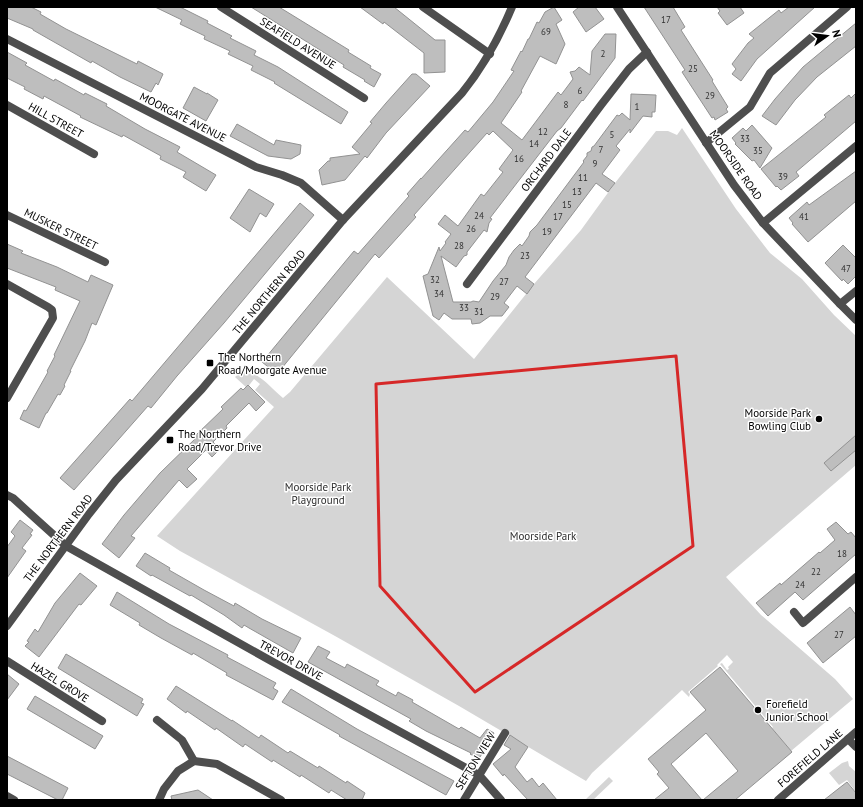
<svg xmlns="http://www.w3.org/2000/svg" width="863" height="807" viewBox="0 0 863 807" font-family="'PT Sans',sans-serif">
  <rect width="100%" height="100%" fill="#fff"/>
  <g fill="#d5d5d5">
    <path d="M682 128 736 209 770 253 802 279 834 315 856 336V465L726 577 761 615 835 679 853 699 791 751 772 728 773 727 720 664 722 663 727 670 729 669 728 667 733 662 727 655 717 665 718 666 688 692 690 694 689 697 682 690 592 773 586 781 459 706 335 636 180 551 157 536 274 407 255 390 260 384 254 379 247 388 235 377C251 361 270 388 283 398L290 392 387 277 474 359 534 284 581 230 615 183 656 131H668L677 135Z"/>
    <path d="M848 761 849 766 856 772 855 791 847 780 839 785 829 773 842 763Z"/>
    <path d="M609 777 613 781 593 800H585Z"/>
  </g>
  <g fill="#bebebe" stroke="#929292">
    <path d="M7 7H31L41 12 40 14 66 29 137 64 138 61 163 74 158 85 156 83 151 92 120 77 92 61 91 63 33 30V29L7 18Z"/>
    <path d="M155 7H180L208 21 207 23 232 36 230 38 256 51 254 55 278 67 348 112 341 124 274 83 275 82 251 70 253 66 228 54 230 51 204 39 205 36 180 24 182 20Z"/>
    <path d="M251 7H279L349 50 348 52 371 66 370 68 381 74 374 87 364 81 365 80 343 67 344 65Z"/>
    <path d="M360 7H394L435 40H445V72L424 73V53L384 22 383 24Z"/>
    <path d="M554 7 562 20 556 24 565 44 556 64 540 56 521 91 522 92 501 123 522 140 558 92 561 95 573 79 570 72 575 71 579 67 590 75 592 51 605 34H616L615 58 583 101 582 100 561 128 557 131 520 179 490 218 492 219 489 223 487 232 484 230 467 252V255L464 256 456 267 441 256 453 302H471L473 301 479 302 493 281 506 265 509 257 514 250 520 244 522 246 529 236 530 232 537 225 572 178 584 162 583 161 587 156V153L591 151 592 147 594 146 617 115 619 116 622 113 630 120 631 94 656 95 655 112H652V117L643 116 630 133V129L616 146 620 150 602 174 615 183 611 188 608 192 596 183 525 277 534 284 527 294 517 286 504 303 509 307 502 316H490L480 323 472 324 471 319H452L444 313 439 320 433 316 423 276 428 274 439 247 440 251 446 243 445 242 451 234 438 224 445 215 458 226 481 194 484 196 503 172 499 169 513 150 493 131 489 135 487 133 414 215 416 217 379 258 375 254 277 374 262 362 354 251 358 254 409 196 407 194 421 178V179L465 130 468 132 493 102 514 71 511 70 521 51 522 52 528 39H529L537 22 539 23 545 12Z"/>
    <path d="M579 7H595L604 19 586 32 573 12Z"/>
    <path d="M644 7H673L685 27 681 30 713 80 712 81 728 107 726 109 728 112 715 120 714 117 712 118 682 72 685 70Z"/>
    <path d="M717 7H740L744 13 727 25 718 13 720 11Z"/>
    <path d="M789 7H815L757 59 741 81 732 74 736 69 732 64 748 43 754 38 749 34 779 10 781 13Z"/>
    <path d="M856 23V46L817 77 795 100 776 125 762 116 775 99 803 67Z"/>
    <path d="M7 52 27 63 25 65 54 81 55 79 84 95 85 93 107 104 106 106 145 129 180 147 177 152 216 175 206 191 183 177 186 172 160 159 161 156 123 135 122 137 80 117 81 116 44 96 43 99 24 89 25 87 7 78Z"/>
    <path d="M412 74H416L430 86 386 133 367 158 365 156 345 180 322 185 319 170 328 161H330V158L360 154 352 147 372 123 370 122 386 103Z"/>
    <path d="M194 87 207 94V93L218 100 206 121 183 108Z"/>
    <path d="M856 93V121L796 172 799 176 781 190 777 186 776 187 761 169 826 117 824 115 849 95 851 98Z"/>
    <path d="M237 124 274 145 276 140 301 145 300 154 291 159 268 156 230 136Z"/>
    <path d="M752 125 772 148 760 168 754 160 752 161 735 144 736 143 732 138 743 128 746 131Z"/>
    <path d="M856 171V201L808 242 792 224 793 223 789 218 807 202 809 205Z"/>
    <path d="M249 189 274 204 266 217 260 213 250 232 230 218Z"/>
    <path d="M300 203 314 215 224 323 177 376 151 408 148 406 74 490 60 478 130 399 132 401Z"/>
    <path d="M7 244 23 251 21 253 57 267 88 282 91 275 113 285 96 325 92 323 85 341 70 371H71L64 385 65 386 60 395 58 394 47 413H46L39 428 20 419 24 410 26 411 48 372 47 371 55 356 54 355 80 301 55 290 56 287 7 268Z"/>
    <path d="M843 245 856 258V276L848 284 843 279 842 281 825 263Z"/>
    <path d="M248 385 265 402 256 411 249 403 226 426 227 428 213 442 220 449 212 457 206 450 187 469 197 479 187 488 179 480 131 536 135 538 119 558 102 544 124 515 160 473 197 437 196 435 223 409 221 407 241 388 243 390Z"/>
    <path d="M856 435V450L831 471 824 463Z"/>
    <path d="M20 520 33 530 30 534 32 535 22 548 26 551 7 578V547L15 536 11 532Z"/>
    <path d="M836 522 848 534 851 532 856 538V554L803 600 795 592 768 616 756 603 780 583 781 585 819 552 820 553 835 540 827 529Z"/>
    <path d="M145 553 170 568 169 570 204 590 234 606 235 603 262 619 301 638 293 653 249 628 244 625 242 628 224 615 191 595 190 596 152 575 151 576 136 566Z"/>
    <path d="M80 573 97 586 81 605 79 604 39 657 25 646 29 642 27 641 35 629 38 632 55 603Z"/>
    <path d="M117 592 169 624 228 655 227 657 276 683 273 688 278 691 273 700 226 675 227 673 193 653 192 655 161 638 139 625 140 623 110 605Z"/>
    <path d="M850 607 856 615V636L823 663 807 643Z"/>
    <path d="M318 646 330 652 326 658 345 668 347 664 379 681 376 685 396 696 398 692 413 700 412 702 459 729 461 727 480 738 487 729 494 733 480 757H476L470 754 471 753 426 731 409 721 411 719 308 662Z"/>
    <path d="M66 654 143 699 141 703 144 704 137 716 58 668Z"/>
    <path d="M720 667 792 752 735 800H703L738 771 706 733 671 764 702 800H654L669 788 657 774 659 772 648 759 706 710 690 692Z"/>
    <path d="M7 674 19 684 7 700Z"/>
    <path d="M176 686 232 721V720L259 738 261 735 288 753 290 751 318 768 319 766 346 783 347 781 365 793 362 800H347L331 790 329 793 301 775 300 777 273 760 272 762 245 744 243 747 216 728 215 730 187 711 186 713 167 699Z"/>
    <path d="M291 689 357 729 454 781 446 795 339 736 340 735 282 702Z"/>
    <path d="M35 696 103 736 95 749 27 709Z"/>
    <path d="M510 735 528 747 515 767 527 782 532 778 539 787 543 783 557 800H528L504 774 503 776 493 764 511 749 504 745Z"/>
    <path d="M7 756 68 788 62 800H58L7 774Z"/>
    <path d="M847 782 856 793V800H824Z"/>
    <path d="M198 790 213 800H172L171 796Z"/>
  </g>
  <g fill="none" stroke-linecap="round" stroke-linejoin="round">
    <g stroke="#4e4e4e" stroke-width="8">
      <path d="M221 7 364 98"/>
      <path d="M423 7 490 54"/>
      <path d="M617 7 734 185 763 223 840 304 856 320"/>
      <path d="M7 39 256 167 282 175 301 183 343 220"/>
      <path d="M7 105 94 154"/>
      <path d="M706 143 750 107 770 73 847 7"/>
      <path d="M7 215 105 262"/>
      <path d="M763 223 856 146"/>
      <path d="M7 284 48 307 52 310 53 318 7 398"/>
      <path d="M467 284 601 105 629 69 647 52"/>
      <path d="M840 304 856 291"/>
      <path d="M7 495 13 498 36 519 66 546 273 662 479 775 501 800"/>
      <path d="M794 612 803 623 856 577"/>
      <path d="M7 626 89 514 116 480 202 389 343 220 462 93C483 67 499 38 512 7"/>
      <path d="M7 661 102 721"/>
      <path d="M157 720 182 740 194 761"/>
      <path d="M848 739 856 747"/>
      <path d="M7 796 14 800"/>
      <path d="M159 800 164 789 178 771 194 761 217 764 281 800"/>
      <path d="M464 800 505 733"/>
      <path d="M778 800 856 732"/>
    </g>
  </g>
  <path fill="none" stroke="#d62828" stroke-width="3" stroke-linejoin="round" d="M676 356 693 546 475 692 380 586 376 384Z"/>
  <g fill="#000" stroke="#fff" stroke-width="1.5">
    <rect x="206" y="359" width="8" height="8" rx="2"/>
    <circle cx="819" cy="419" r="4"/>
    <rect x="166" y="436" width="8" height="8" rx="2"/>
    <circle cx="758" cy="710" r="4"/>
  </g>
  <g text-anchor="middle" stroke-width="3" stroke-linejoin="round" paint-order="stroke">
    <g font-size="9" fill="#303030">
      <text x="666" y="23">17</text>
      <text x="546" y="35">69</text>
      <text x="603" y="57">2</text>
      <text x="693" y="72">25</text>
      <text x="580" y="94">6</text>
      <text x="710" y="99">29</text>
      <text x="566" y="108">8</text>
      <text x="637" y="110">1</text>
      <text x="543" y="135">12</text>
      <text x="612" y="138">5</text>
      <text x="745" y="142">33</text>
      <text x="534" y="147">14</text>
      <text x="601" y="153">7</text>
      <text x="758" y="154">35</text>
      <text x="519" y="162">16</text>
      <text x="595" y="167">9</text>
      <text x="783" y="180">39</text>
      <text x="583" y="181">11</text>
      <text x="577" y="195">13</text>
      <text x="567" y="208">15</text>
      <text x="479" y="219">24</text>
      <text x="558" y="220">17</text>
      <text x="804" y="220">41</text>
      <text x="471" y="232">26</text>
      <text x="547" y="235">19</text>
      <text x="459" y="249">28</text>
      <text x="525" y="259">23</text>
      <text x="846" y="272">47</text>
      <text x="435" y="283">32</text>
      <text x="504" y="285">27</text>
      <text x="439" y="297">34</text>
      <text x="495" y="300">29</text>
      <text x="464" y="311">33</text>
      <text x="479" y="315">31</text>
      <text x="842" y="557">18</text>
      <text x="816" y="575">22</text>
      <text x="800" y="588">24</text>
      <text x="839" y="638">27</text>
    </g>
    <g font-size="11" fill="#000" stroke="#fff">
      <text transform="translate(298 43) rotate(32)" y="4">SEAFIELD AVENUE</text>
      <text transform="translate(183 117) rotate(27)" y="4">MOORGATE AVENUE</text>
      <text transform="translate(56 120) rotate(29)" y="4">HILL STREET</text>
      <text transform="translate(546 160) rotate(-53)" y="4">ORCHARD DALE</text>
      <text transform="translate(736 165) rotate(55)" y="4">MOORSIDE ROAD</text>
      <text transform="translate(61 229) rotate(26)" y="4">MUSKER STREET</text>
      <text transform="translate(269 292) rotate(-50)" y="4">THE NORTHERN ROAD</text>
      <text transform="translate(58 538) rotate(-53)" y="4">THE NORTHERN ROAD</text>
      <text transform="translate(291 660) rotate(29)" y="4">TREVOR DRIVE</text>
      <text transform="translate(60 682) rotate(32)" y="4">HAZEL GROVE</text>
      <text transform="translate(810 758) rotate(-41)" y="4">FOREFIELD LANE</text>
      <text transform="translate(475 761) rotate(-58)" y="4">SEFTON VIEW</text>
    </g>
    <g font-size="11" fill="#000" stroke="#fff" text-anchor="start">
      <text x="218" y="361">The Northern<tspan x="218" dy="13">Road/Moorgate Avenue</tspan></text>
      <text x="811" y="417" text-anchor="end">Moorside Park<tspan x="811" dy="13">Bowling Club</tspan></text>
      <text x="178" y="438">The Northern<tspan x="178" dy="13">Road/Trevor Drive</tspan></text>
      <text x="766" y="708">Forefield<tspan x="766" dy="13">Junior School</tspan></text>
    </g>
    <g font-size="11" fill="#2c2c2c" stroke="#fff">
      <text x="318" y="491">Moorside Park<tspan x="318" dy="13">Playground</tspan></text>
      <text x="543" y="540">Moorside Park</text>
    </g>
  </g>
  <rect width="863" height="807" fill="none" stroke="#000000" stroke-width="16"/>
  <g transform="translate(827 36) rotate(76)" stroke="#ffffff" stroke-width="3" paint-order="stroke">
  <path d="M0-3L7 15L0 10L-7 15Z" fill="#000000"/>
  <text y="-6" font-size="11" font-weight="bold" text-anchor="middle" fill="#000000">N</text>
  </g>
</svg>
